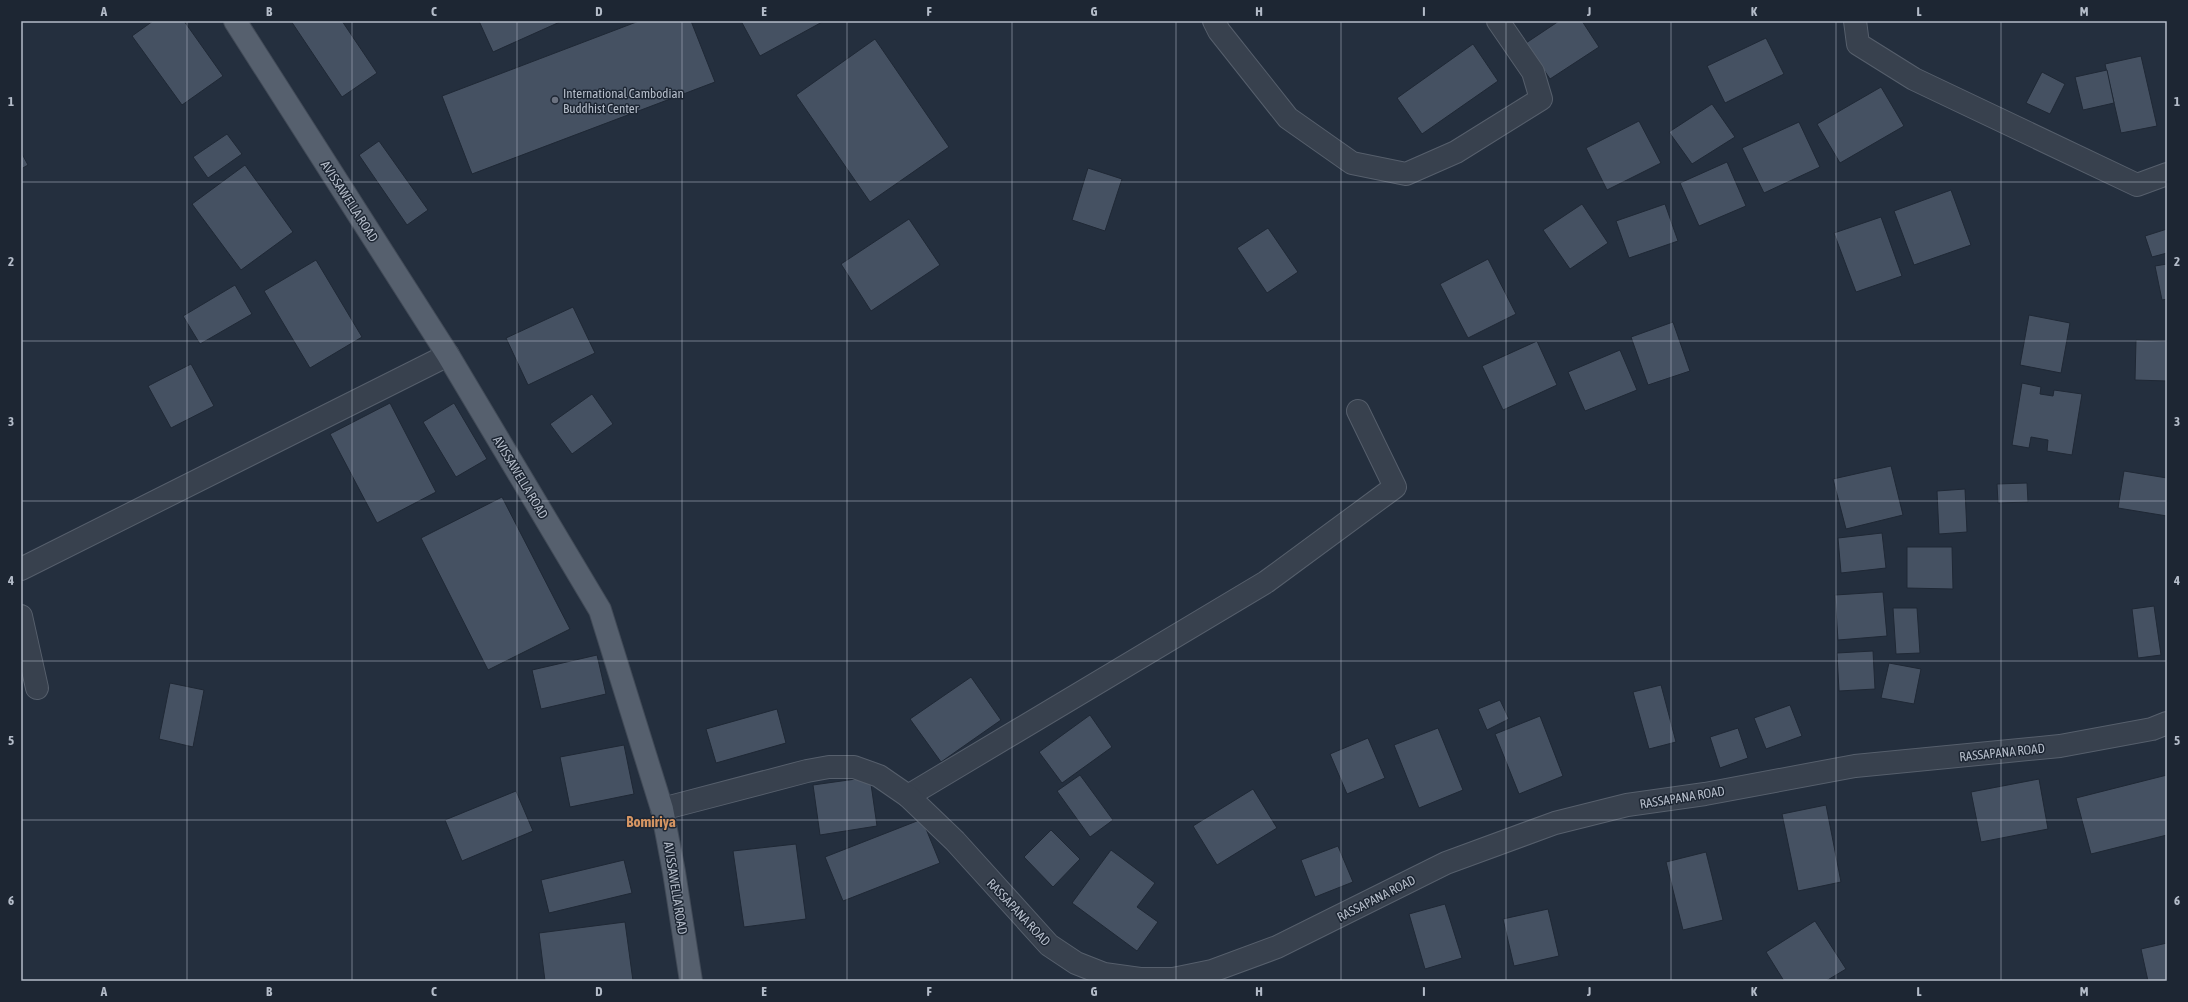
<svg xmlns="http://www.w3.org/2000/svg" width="2188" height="1002" viewBox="0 0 2188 1002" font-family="'Asap Condensed',sans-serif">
  <rect width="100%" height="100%" fill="#242f3e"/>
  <g fill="#455162" stroke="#1f2835">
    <path d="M153 21H184L223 76 182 105 132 36Z"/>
    <path d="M291 21H342L377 73 342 97Z"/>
    <path d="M479 21H562L493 52Z"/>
    <path d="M639 21H691L715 82 472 174 442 96Z"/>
    <path d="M741 21H824L760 56Z"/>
    <path d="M1559 21H1582L1599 47 1550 79 1526 43Z"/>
    <path d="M1766 38 1784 74 1725 103 1707 66Z"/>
    <path d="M875 39 949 147 870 202 796 95Z"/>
    <path d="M1473 44 1498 81 1422 134 1397 98Z"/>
    <path d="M2141 56 2157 126 2121 133 2105 64Z"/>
    <path d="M2107 70 2114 103 2083 110 2075 77Z"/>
    <path d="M2042 72 2065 84 2050 114 2026 103Z"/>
    <path d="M1881 87 1904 126 1840 163 1817 124Z"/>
    <path d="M1712 104 1735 137 1692 164 1669 132Z"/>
    <path d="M1639 121 1661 163 1607 190 1586 148Z"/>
    <path d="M1799 122 1820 167 1764 193 1742 148Z"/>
    <path d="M227 134 242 154 208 178 193 157Z"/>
    <path d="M379 141 428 210 407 225 359 155Z"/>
    <path d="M21 152 28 165 21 169Z"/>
    <path d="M1727 162 1746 206 1699 226 1680 183Z"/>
    <path d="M245 165 293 232 241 270 192 204Z"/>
    <path d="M1088 168 1122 179 1105 231 1072 220Z"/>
    <path d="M1951 190 1971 245 1914 265 1894 211Z"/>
    <path d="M1582 204 1608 243 1570 269 1543 230Z"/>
    <path d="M1665 204 1678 241 1629 258 1616 221Z"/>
    <path d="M1881 217 1902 276 1856 292 1834 233Z"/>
    <path d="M909 219 940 265 871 311 841 264Z"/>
    <path d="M1268 228 1298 272 1267 293 1237 248Z"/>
    <path d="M2167 229V253L2152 257 2145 236Z"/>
    <path d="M1488 259 1516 314 1468 338 1440 284Z"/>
    <path d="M316 260 362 337 310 368 264 291Z"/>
    <path d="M2167 264V299L2162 300 2155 266Z"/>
    <path d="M235 285 252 314 200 344 183 316Z"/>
    <path d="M573 307 595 353 528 385 506 338Z"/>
    <path d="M2029 315 2070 323 2061 373 2020 365Z"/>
    <path d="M1673 322 1690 371 1648 385 1631 337Z"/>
    <path d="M2136 340 2167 341V381L2135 380Z"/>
    <path d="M1537 341 1557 385 1503 410 1482 366Z"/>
    <path d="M1620 350 1637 390 1585 411 1568 372Z"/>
    <path d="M191 364 214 406 171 428 148 386Z"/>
    <path d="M2022 383 2041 387 2040 394 2053 396 2054 390 2082 394 2072 455 2047 451 2048 440 2031 437 2029 448 2012 445Z"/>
    <path d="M592 394 613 424 572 454 550 424Z"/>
    <path d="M390 403 436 492 377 523 330 434Z"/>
    <path d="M454 403 487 459 456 477 423 422Z"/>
    <path d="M1891 466 1903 515 1846 529 1833 479Z"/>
    <path d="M2124 471 2167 478V516L2118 508Z"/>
    <path d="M2027 483 2028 502 1998 503 1997 484Z"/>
    <path d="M1965 489 1967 532 1939 534 1937 491Z"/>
    <path d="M502 497 570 629 488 670 421 538Z"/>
    <path d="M1882 533 1886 568 1841 573 1838 538Z"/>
    <path d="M1907 547H1952L1953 589 1907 588Z"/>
    <path d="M1883 592 1887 636 1838 640 1835 595Z"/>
    <path d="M2154 606 2161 655 2138 658 2132 609Z"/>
    <path d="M1893 608H1917L1920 653 1896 654Z"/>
    <path d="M1873 651 1875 689 1839 691 1837 653Z"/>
    <path d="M597 655 606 694 541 709 532 670Z"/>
    <path d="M1889 663 1921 669 1914 704 1881 698Z"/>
    <path d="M971 677 1001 720 941 762 910 719Z"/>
    <path d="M170 683 204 690 193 747 159 739Z"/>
    <path d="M1661 685 1676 742 1649 749 1633 692Z"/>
    <path d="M1500 700 1509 719 1487 730 1478 709Z"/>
    <path d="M1790 705 1802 736 1766 749 1754 718Z"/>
    <path d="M777 709 786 743 716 763 706 729Z"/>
    <path d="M1090 715 1112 747 1062 783 1039 752Z"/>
    <path d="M1540 716 1563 776 1519 794 1495 734Z"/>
    <path d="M1438 728 1463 790 1419 808 1394 745Z"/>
    <path d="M1738 728 1748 758 1720 768 1710 737Z"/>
    <path d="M1368 738 1385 778 1347 794 1330 754Z"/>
    <path d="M624 745 634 794 570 807 560 757Z"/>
    <path d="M1080 775 1113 820 1090 837 1057 791Z"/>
    <path d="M2167 775V835L2091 854 2076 798Z"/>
    <path d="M870 777 877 826 820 835 813 785Z"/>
    <path d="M2039 779 2048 829 1981 842 1971 792Z"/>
    <path d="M1253 789 1277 828 1217 865 1193 826Z"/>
    <path d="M516 791 533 831 462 861 445 820Z"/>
    <path d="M1826 805 1841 882 1798 891 1782 814Z"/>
    <path d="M922 819 940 863 843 901 825 857Z"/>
    <path d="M1051 830 1080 859 1053 887 1024 857Z"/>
    <path d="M796 844 806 919 744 927 733 851Z"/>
    <path d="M1338 846 1353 882 1315 897 1301 860Z"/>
    <path d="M1111 850 1155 883 1137 907 1158 922 1137 951 1072 903Z"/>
    <path d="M1706 852 1723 920 1683 930 1666 862Z"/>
    <path d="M624 860 632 893 549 913 541 880Z"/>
    <path d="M1445 904 1462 958 1425 969 1409 914Z"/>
    <path d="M1548 909 1559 956 1514 966 1503 919Z"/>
    <path d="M1815 921 1846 969 1826 981H1784L1766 952Z"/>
    <path d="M625 922 633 981H545L539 933Z"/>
    <path d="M2167 943V981H2148L2141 949Z"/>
  </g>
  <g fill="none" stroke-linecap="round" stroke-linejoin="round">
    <defs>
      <g id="street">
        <path d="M1214 21 1219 31 1288 118 1352 163 1406 174 1456 152 1541 99 1533 72 1498 21"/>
        <path d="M1855 21 1858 44 1914 79 2137 185 2167 174"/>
        <path d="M21 569 448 355"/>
        <path d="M21 616 37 688"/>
        <path d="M908 796 1266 582 1395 487 1358 411"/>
        <path d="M662 809 807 771 829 767H854L879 776 908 796 955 841 1049 945 1076 963 1104 974 1140 979H1173L1212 971 1277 947 1446 863 1555 823 1627 805 1705 794 1855 766 2060 746 2152 729 2167 723"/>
      </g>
      <path id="primary" d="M235 21 448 355 600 610 662 809 674 872 691 981"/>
    </defs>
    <use href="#street" stroke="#565f6c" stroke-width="24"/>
    <use href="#primary" stroke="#414a57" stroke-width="24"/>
    <use href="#street" stroke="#38414e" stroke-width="22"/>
    <use href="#primary" stroke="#56606e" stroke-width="22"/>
  </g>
  <path fill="none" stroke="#b4bcc9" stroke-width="1" stroke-opacity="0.55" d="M187 21V981M352 21V981M517 21V981M682 21V981M847 21V981M1012 21V981M1176 21V981M1341 21V981M1506 21V981M1671 21V981M1836 21V981M2001 21V981M21 182H2167M21 341H2167M21 501H2167M21 661H2167M21 820H2167"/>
  <circle fill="#6b7280" stroke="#1d2633" stroke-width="1.5" cx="555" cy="100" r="4"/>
  <g text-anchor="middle" stroke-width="3" stroke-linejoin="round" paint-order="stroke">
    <g font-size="13" fill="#b4bcc9" stroke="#1d2633" text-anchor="start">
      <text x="563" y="98">International Cambodian<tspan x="563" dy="15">Buddhist Center</tspan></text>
    </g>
    <g font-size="13" fill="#b4bcc9" stroke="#1d2633">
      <text transform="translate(350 201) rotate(57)" y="5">AVISSAWELLA ROAD</text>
      <text transform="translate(521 477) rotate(59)" y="5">AVISSAWELLA ROAD</text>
      <text transform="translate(2002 752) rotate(-6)" y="5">RASSAPANA ROAD</text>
      <text transform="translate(1682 797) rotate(-9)" y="5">RASSAPANA ROAD</text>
      <text transform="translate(676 888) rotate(81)" y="5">AVISSAWELLA ROAD</text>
      <text transform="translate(1376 898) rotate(-27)" y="5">RASSAPANA ROAD</text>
      <text transform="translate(1019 912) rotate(47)" y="5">RASSAPANA ROAD</text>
    </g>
    <g font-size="15" font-weight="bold" fill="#d59563" stroke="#1d2633">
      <text x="651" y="827">Bomiriya</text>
    </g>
  </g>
  <rect width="2188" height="1002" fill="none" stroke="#1d2633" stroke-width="44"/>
  <rect x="22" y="22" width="2144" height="958" fill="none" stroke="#b4bcc9" stroke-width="1.5"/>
  <g font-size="13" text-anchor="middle" font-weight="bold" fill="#b4bcc9">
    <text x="104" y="16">A</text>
    <text x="269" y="16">B</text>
    <text x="434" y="16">C</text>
    <text x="599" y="16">D</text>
    <text x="764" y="16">E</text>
    <text x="929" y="16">F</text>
    <text x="1094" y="16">G</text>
    <text x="1259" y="16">H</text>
    <text x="1424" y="16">I</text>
    <text x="1589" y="16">J</text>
    <text x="1754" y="16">K</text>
    <text x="1919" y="16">L</text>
    <text x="2084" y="16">M</text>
    <text x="11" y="106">1</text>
    <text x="2177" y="106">1</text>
    <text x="11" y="266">2</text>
    <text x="2177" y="266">2</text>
    <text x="11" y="426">3</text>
    <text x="2177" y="426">3</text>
    <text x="11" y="585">4</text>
    <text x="2177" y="585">4</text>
    <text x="11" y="745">5</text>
    <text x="2177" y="745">5</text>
    <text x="11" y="905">6</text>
    <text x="2177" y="905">6</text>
    <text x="104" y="996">A</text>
    <text x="269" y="996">B</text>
    <text x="434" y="996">C</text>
    <text x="599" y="996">D</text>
    <text x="764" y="996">E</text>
    <text x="929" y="996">F</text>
    <text x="1094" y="996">G</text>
    <text x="1259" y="996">H</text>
    <text x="1424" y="996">I</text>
    <text x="1589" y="996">J</text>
    <text x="1754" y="996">K</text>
    <text x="1919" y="996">L</text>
    <text x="2084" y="996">M</text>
  </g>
</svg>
